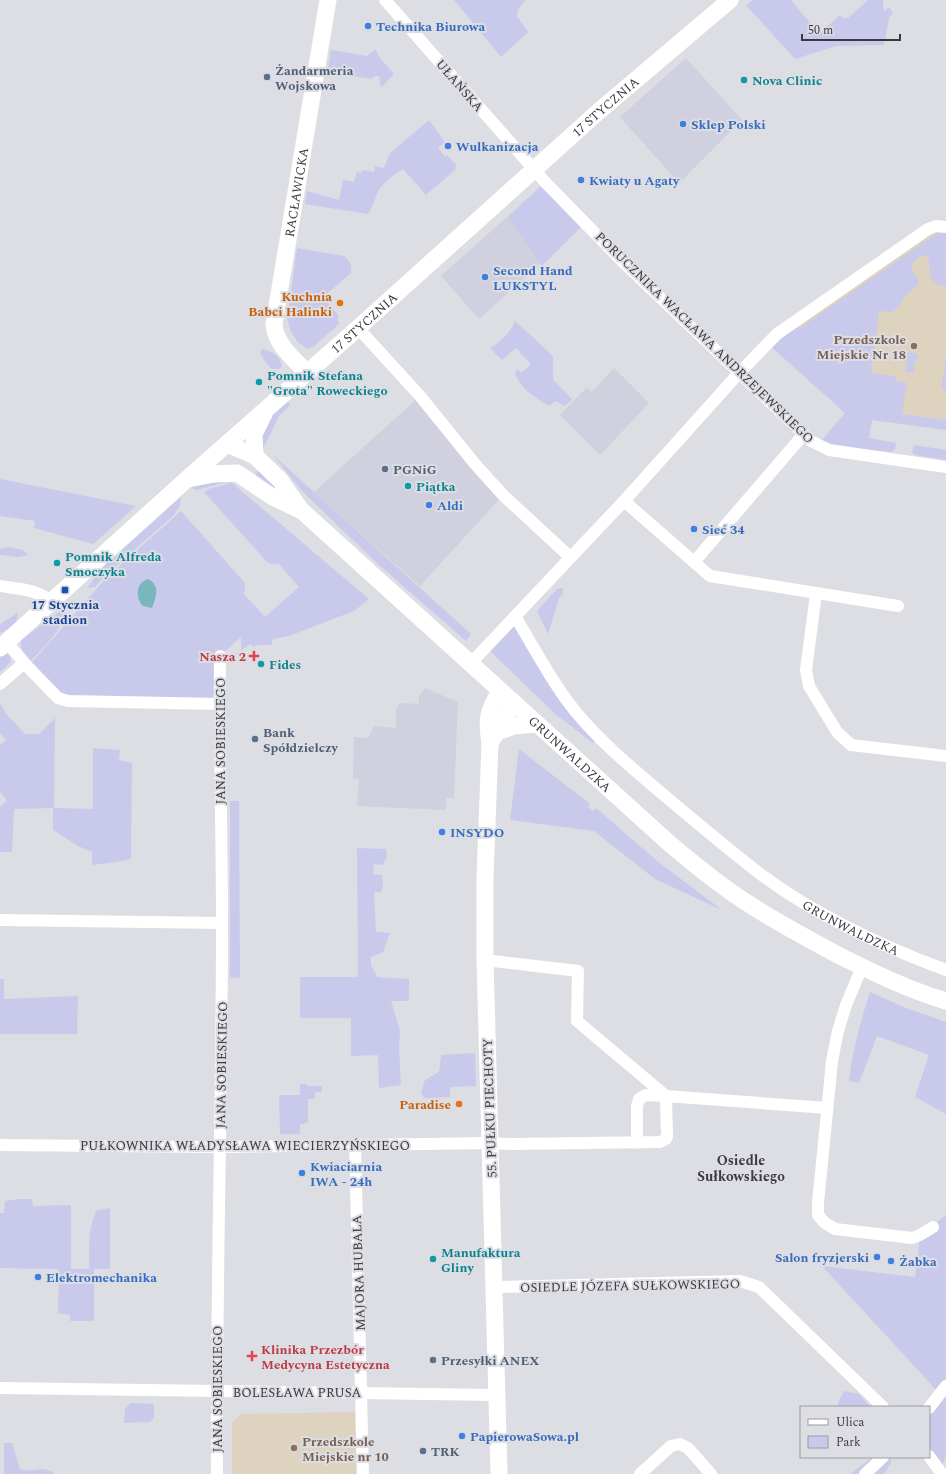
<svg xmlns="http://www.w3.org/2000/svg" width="946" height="1474" viewBox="0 0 946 1474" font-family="Spectral,serif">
  <rect width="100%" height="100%" fill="#dddde4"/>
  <g fill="#d0d0de">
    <path d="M686 58 742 120 679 183 620 117Z"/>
    <path d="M526 200 519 229 542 262 479 319 441 276Z"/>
    <path d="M614 368 649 403 600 455 560 415 587 387 592 392Z"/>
    <path d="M420 396 503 495 420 586 314 492Z"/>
    <path d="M425 688 458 702 454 798H446V810L357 806 359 779 353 778 354 737 368 738 374 726 396 728V710L400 703 419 704V696Z"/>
  </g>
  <g fill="#ded3bf">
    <path d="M946 227V420L889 412 794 323 928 229Z"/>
    <path d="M355 1412 356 1474H232V1423L241 1414Z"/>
  </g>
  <g fill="#c9c9eb">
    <path d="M454 0H526L518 9 517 16 528 32 501 57Z"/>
    <path d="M753 0H791L819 34 840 15 843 18H848L868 0H883L884 11 889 7 893 13 889 18 884 45 836 46 795 59 746 5Z"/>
    <path d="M375 49 380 58 394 74 381 88 379 76 372 77 373 79 350 76 351 72 339 70 338 75 327 74 331 50 367 56Z"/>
    <path d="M429 120 445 142 438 148 445 157 447 155 456 165 455 170 426 195 403 169C396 173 383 183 379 190 375 197 373 206 368 214L305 204 307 191 339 200 343 180 354 182 357 172 361 173 362 170 374 172 375 166 384 168 390 153Z"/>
    <path d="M545 182 585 223 542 266 508 217Z"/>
    <path d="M940 231 946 232V286C925 284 932 271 928 257 921 253 912 260 912 268 912 275 918 277 919 283L904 297 900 306 892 312 879 311 871 373 896 376V381L907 383 902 414 946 420V430L872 420 869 438 896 443 895 449 891 452 832 445 822 440 845 413 768 344 794 323 800 328Z"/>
    <path d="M297 248 344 256 351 264V273L323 297 339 316 337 320 340 323 313 347 307 349 298 342 291 332 287 319Z"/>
    <path d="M515 321 551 354 553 358V380L572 399 565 406 555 401 549 406C536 398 520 389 515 373L516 371 519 370 521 373 531 364 516 348 502 360 490 348C502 341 510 333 515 321Z"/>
    <path d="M261 349C271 351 280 355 282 366L280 369H272C267 364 259 356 261 349Z"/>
    <path d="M908 352 918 354V360H915L914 373 905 372Z"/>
    <path d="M946 358V394L942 387V383Z"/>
    <path d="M288 402 290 405 279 416 263 449 261 435 271 417Z"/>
    <path d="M914 445 946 450V460L915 455 912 452Z"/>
    <path d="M273 455 471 634 466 641 379 565 302 491Z"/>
    <path d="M260 470 291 503 255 474Z"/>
    <path d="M0 479 136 506 93 544 34 528 35 521 0 516Z"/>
    <path d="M230 481 197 490 191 488 198 484Z"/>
    <path d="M231 482 369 599 354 611 289 636 273 639 271 645H258L253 647 250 644 241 651V637L220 656 219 704 68 701 28 667 107 577 181 511 245 583V591L243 593 265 617 299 587 278 563 276 565 267 562 204 492C211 486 223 487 231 482Z"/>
    <path d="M181 497 180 506 174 515 106 575 95 587 87 588 105 565Z"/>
    <path d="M9 547 23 550 28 555 19 557 0 555V549Z"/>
    <path d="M563 588V593L559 598 548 634 537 611 557 589Z"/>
    <path d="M63 609C67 627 42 648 31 661L21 648V640Z"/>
    <path d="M18 613C18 625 10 628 0 633V624Z"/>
    <path d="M515 616 599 736 593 743 555 714 486 647Z"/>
    <path d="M4 654H7L10 656 11 662 0 672V657Z"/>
    <path d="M0 703 7 715 25 734H39L55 718 54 808 93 809V748L120 750 119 760 132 763 131 859 116 862 92 865V852L78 846 53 830V808L14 809 12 852H0V807L7 800 0 792V745L6 740 0 733Z"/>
    <path d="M519 749 590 804 588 807 593 811 596 808 657 861 722 910 655 879 594 831 510 820Z"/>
    <path d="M230 801H239L240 978 230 977Z"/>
    <path d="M357 848 386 849 387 857 383 865 374 864 373 874 382 875 383 886 381 892H374L376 932 390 933 383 952 371 957V965L377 977 409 979V1001H391L400 1031 399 1046 401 1085 379 1088 378 1055 351 1056V1018H300V977H358Z"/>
    <path d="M0 979H4V999L78 996 77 1034H0Z"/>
    <path d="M870 992 906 1008 946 1022V1114L915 1097 929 1055 877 1036 859 1083 849 1081C853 1049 860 1023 870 992Z"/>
    <path d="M475 1053 476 1086 450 1087V1097L424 1098 421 1093 425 1080 439 1072 441 1055Z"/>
    <path d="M300 1084H307V1086H322V1092H315V1099H308V1122L300 1125V1134H280L279 1095H300Z"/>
    <path d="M18 1199H32L33 1206 71 1205V1269H89C90 1249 87 1228 97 1210L110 1208V1269H94V1321H70V1315L58 1313 59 1269 0 1268V1213H4L5 1201Z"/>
    <path d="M946 1215V1456L940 1471 929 1457V1408L940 1394 822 1266 915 1277 920 1235Z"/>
    <path d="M844 1391 859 1394 870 1407H838L837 1405Z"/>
    <path d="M130 1403 154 1404V1418L150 1422 124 1423 125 1409Z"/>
    <path d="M4 1443H12L20 1469C37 1474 40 1464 55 1474H4Z"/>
    <path d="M873 1457H891V1463L884 1474H850Z"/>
  </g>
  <path fill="#78b8bc" d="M148 579C161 586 156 597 152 608L143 606C135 598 136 582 148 579Z"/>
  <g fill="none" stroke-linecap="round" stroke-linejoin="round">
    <g stroke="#fff" stroke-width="12">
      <path d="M385 0 545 182 626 265 811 441 829 450 946 467"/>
      <path d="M358 328 420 396 475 464 503 495 570 557"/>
      <path d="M624 501 710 576 898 606"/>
      <path d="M694 562 804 434"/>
      <path d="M0 586C18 589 38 589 51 602"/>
      <path d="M816 594 806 670 809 686 837 732 851 745 946 756"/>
      <path id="s1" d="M515 616C534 648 552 682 575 711 603 745 638 773 672 802 701 826 729 850 759 873 812 913 883 947 946 970"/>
      <path d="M7 642 24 663 58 698 68 701 219 704"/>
      <path d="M470 664 624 501 739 373 777 334 928 229 936 226 946 227"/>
      <path d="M0 684 24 663"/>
      <path d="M0 920 222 923"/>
      <path d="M485 960 578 971 577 1021 666 1096 827 1108"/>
      <path d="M862 967 846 1005 838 1031 832 1061 818 1203V1215L825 1223 835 1229 912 1238 920 1235 933 1227"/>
      <path d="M355 1144 363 1474"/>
      <path d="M0 1145 220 1147 490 1143 512 1144 660 1142 666 1139 667 1136 666 1096 646 1095 639 1099 637 1106V1143"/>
      <path d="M495 1287 740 1281 759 1287 883 1407"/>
      <path d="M0 1388 497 1395"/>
      <path d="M929 1408 946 1386"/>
      <path d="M929 1456 942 1474"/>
      <path d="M217 1474C216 1290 222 1107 222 923 222 834 219 745 220 656"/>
      <path d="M640 1474 671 1446 680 1444 688 1448 711 1474"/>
      <path d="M865 1474 883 1457"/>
    </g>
    <g stroke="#fff" stroke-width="17">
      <path id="s2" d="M307 373C294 359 275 344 274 324L328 0"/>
      <path id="s3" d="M227 444 255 456 280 480 301 510 670 844C696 866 723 888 752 906 780 924 810 940 840 956 874 973 909 990 946 1001"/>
      <path d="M255 456 254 434 264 414"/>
      <path d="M188 479 214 474 237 473 271 496 300 510"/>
      <path id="s4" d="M0 648 187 479 358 328 598 112 730 0"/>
      <path d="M497 732 514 726 536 724"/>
      <path d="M490 743 497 732 499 724 509 711 512 701"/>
      <path d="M499 1474 485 960V879L490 743C486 719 488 711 500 691"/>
    </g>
  </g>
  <g fill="#3f7fe0" stroke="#dddde4" stroke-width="1.5">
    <circle cx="368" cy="26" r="4"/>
    <circle cx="683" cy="124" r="4"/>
    <circle cx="448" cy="146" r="4"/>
    <circle cx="581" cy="180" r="4"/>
    <circle cx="485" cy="277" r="4"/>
    <circle cx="429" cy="505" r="4"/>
    <circle cx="694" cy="529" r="4"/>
    <circle cx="442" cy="832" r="4"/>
    <circle cx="302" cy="1173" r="4"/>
    <circle cx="877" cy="1257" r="4"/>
    <circle cx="891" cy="1261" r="4"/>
    <circle cx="38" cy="1277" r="4"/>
    <circle cx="462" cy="1436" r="4"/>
  </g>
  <g fill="#5c6f8a" stroke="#dddde4" stroke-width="1.5">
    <circle cx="267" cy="77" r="4"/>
    <circle cx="385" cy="469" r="4"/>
    <circle cx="255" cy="739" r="4"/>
    <circle cx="433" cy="1360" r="4"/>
    <circle cx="423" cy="1451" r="4"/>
  </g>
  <g fill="#0f9aa8" stroke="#dddde4" stroke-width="1.5">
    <circle cx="744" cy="80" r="4"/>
    <circle cx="259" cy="382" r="4"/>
    <circle cx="408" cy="486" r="4"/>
    <circle cx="57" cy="563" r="4"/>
    <circle cx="261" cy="664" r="4"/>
    <circle cx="433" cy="1259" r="4"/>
  </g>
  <g fill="#e8710a" stroke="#dddde4" stroke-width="1.5">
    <circle cx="340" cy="303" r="4"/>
    <circle cx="459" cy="1104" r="4"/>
  </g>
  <g fill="#8d6e63" stroke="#dddde4" stroke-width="1.5">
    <circle cx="914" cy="346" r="4"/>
    <circle cx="294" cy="1448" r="4"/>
  </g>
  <rect fill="#1a4fb4" stroke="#dddde4" stroke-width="1.5" x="61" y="586" width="8" height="8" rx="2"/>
  <g fill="#e0444e" stroke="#dddde4" stroke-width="1.5">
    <path d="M252 650h4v4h4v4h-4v4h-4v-4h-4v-4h4z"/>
    <path d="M250 1350h4v4h4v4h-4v4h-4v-4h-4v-4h4z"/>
  </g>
  <g text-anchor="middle" stroke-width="4" stroke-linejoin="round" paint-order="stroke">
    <g font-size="13" font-weight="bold" fill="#366cbe" stroke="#dddde4" text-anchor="start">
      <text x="376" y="31">Technika Biurowa</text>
      <text x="691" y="129">Sklep Polski</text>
      <text x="456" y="151">Wulkanizacja</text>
      <text x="589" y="185">Kwiaty u Agaty</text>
      <text x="493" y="275">Second Hand<tspan x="493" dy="15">LUKSTYL</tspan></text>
      <text x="437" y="510">Aldi</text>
      <text x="702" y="534">Sieć 34</text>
      <text x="450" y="837">INSYDO</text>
      <text x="310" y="1171">Kwiaciarnia<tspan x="310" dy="15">IWA - 24h</tspan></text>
      <text x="869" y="1262" text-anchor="end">Salon fryzjerski</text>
      <text x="899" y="1266">Żabka</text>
      <text x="46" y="1282">Elektromechanika</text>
      <text x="470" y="1441">PapierowaSowa.pl</text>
    </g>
    <g font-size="13" font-weight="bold" fill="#4e5e75" stroke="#dddde4" text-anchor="start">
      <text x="275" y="75">Żandarmeria<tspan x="275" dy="15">Wojskowa</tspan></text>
      <text x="393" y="474">PGNiG</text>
      <text x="263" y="737">Bank<tspan x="263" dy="15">Spółdzielczy</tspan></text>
      <text x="441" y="1365">Przesyłki ANEX</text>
      <text x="431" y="1456">TRK</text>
    </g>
    <g font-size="13" font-weight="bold" fill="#0d838f" stroke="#dddde4" text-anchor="start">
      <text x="752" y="85">Nova Clinic</text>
      <text x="267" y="380">Pomnik Stefana<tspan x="267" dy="15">"Grota" Roweckiego</tspan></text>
      <text x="416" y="491">Piątka</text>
      <text x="65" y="561">Pomnik Alfreda<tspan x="65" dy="15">Smoczyka</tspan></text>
      <text x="269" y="669">Fides</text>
      <text x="441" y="1257">Manufaktura<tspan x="441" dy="15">Gliny</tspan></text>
    </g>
    <g font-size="13" fill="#3a3a3d" stroke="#dddde4">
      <text transform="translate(460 85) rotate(49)" y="5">UŁAŃSKA</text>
      <text dy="5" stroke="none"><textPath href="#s4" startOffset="812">17 STYCZNIA</textPath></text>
      <text dy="5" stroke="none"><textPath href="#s2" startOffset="194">RACŁAWICKA</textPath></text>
      <text dy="5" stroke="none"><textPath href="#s4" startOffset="488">17 STYCZNIA</textPath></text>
      <text transform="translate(705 337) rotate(44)" y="5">PORUCZNIKA WACŁAWA ANDRZEJEWSKIEGO</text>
      <text transform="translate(220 741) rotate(-90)" y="5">JANA SOBIESKIEGO</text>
      <text dy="5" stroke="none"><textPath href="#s3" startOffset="465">GRUNWALDZKA</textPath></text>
      <text dy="5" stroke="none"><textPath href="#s1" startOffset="465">GRUNWALDZKA</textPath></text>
      <text transform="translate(221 1065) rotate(-89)" y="5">JANA SOBIESKIEGO</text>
      <text transform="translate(489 1108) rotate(-92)" y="5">55. PUŁKU PIECHOTY</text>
      <text x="245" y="1150">PUŁKOWNIKA WŁADYSŁAWA WIECIERZYŃSKIEGO</text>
      <text transform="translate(358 1273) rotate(-92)" y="5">MAJORA HUBALA</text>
      <text transform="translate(630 1285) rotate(-1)" y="5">OSIEDLE JÓZEFA SUŁKOWSKIEGO</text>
      <text transform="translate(217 1389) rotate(-90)" y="5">JANA SOBIESKIEGO</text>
      <text x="297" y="1397">BOLESŁAWA PRUSA</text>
    </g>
    <g font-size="13" font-weight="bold" fill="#c56008" stroke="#dddde4" text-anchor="end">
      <text x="332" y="301">Kuchnia<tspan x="332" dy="15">Babci Halinki</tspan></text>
      <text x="451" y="1109">Paradise</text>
    </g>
    <g font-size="13" font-weight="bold" fill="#785e54" stroke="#dddde4" text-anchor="end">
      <text x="906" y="344">Przedszkole<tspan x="906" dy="15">Miejskie Nr 18</tspan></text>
      <text x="302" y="1446" text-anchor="start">Przedszkole<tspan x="302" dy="15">Miejskie nr 10</tspan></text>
    </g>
    <g font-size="13" font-weight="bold" fill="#164399" stroke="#dddde4">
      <text x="65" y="609">17 Stycznia<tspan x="65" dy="15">stadion</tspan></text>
    </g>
    <g font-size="13" font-weight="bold" fill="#be3a42" stroke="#dddde4" text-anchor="end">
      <text x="246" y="661">Nasza 2</text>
      <text x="261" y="1354" text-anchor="start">Klinika Przezbór<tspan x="261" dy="15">Medycyna Estetyczna</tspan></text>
    </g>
    <g font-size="14" font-weight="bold" fill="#3b3b41" stroke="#dddde4">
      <text x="741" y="1165">Osiedle<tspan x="741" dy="16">Sułkowskiego</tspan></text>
    </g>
  </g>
  <rect x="800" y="1406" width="130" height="52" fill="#dddde4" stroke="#9c9ca1"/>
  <rect x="808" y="1419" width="20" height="6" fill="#ffffff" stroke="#9c9ca1"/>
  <text x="836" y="1426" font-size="12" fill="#3a3a3d">Ulica</text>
  <rect x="808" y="1436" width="20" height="12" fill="#c9c9eb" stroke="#9c9ca1"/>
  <text x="836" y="1446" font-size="12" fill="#3a3a3d">Park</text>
  <path d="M802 34v6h98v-6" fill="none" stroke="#3a3a3d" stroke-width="2"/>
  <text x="808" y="34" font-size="12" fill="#3a3a3d" stroke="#dddde4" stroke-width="3" paint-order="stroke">50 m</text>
</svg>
